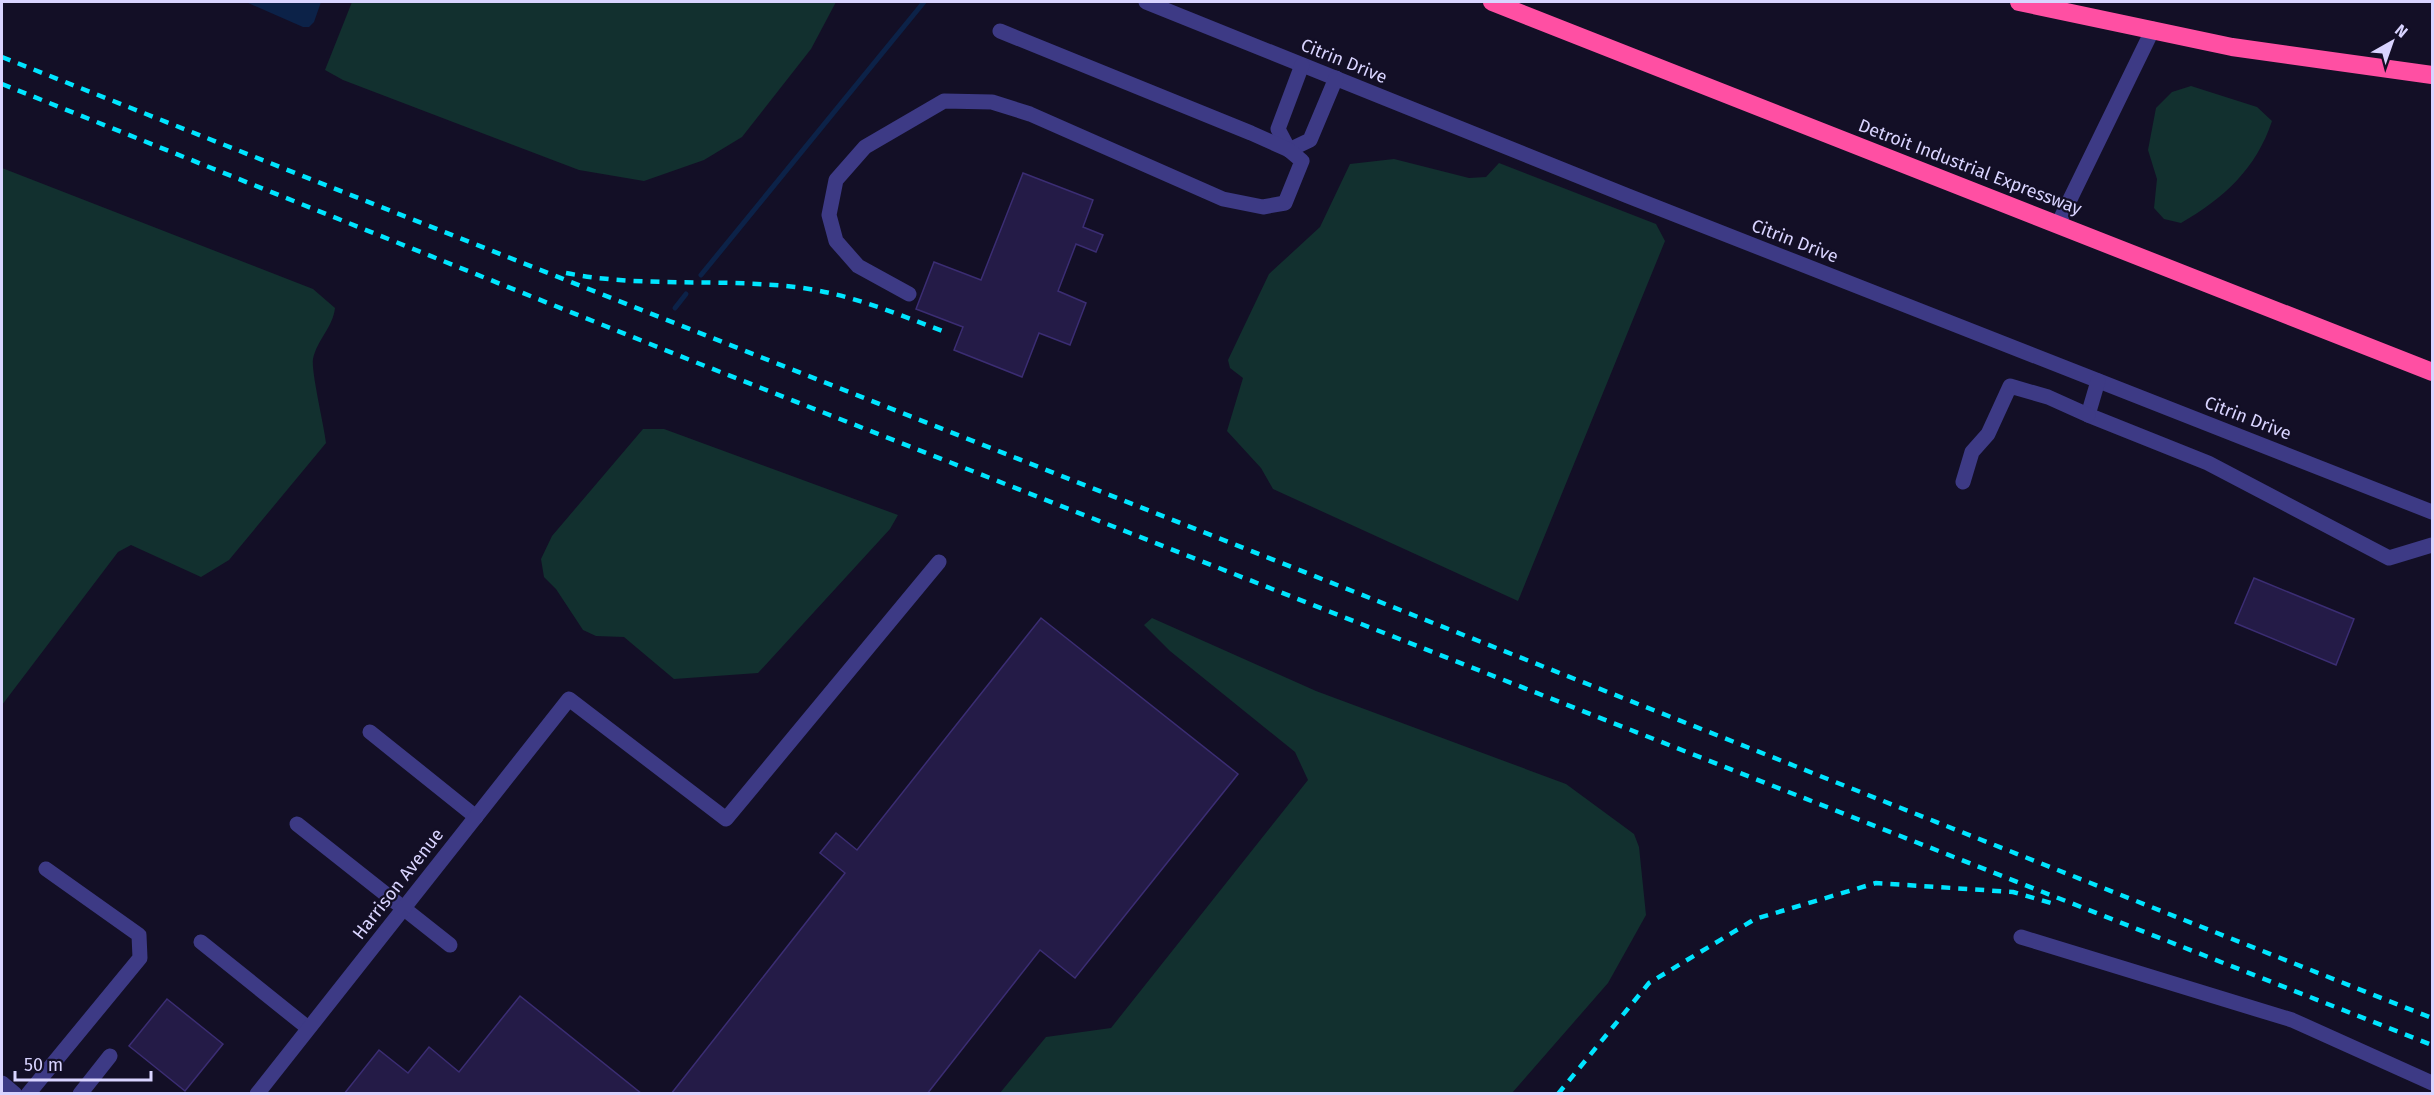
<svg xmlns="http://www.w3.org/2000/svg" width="2434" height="1095" viewBox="0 0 2434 1095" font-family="'Fira Sans',sans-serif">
  <rect width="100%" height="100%" fill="#130f26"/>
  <g fill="#12302f">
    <path d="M352 2H836L811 49 742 137 704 160 644 181 579 170 343 80 325 70Z"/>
    <path d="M2191 86 2257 107 2272 121C2256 169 2224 198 2181 223L2164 219 2154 208 2157 179 2148 150 2156 108 2172 92Z"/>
    <path d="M1394 159 1469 178 1486 177 1499 163 1656 224 1665 241 1518 601 1273 489 1261 468 1227 431 1243 378 1230 368 1228 360 1269 274 1320 227 1350 164Z"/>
    <path d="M2 168 313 289 335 308C333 327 317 340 313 359 311 372 324 425 326 443L229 560 201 577 131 545 118 552 2 705Z"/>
    <path d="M643 429H664L898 515 890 529 758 673 674 679 624 637 596 636 583 630 556 589 544 577 541 559 552 536Z"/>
    <path d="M1152 618 1316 691 1566 784 1634 834 1639 847 1646 915 1608 983 1512 1093H1000L1046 1037 1111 1028 1308 780 1295 752 1170 651 1144 625Z"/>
  </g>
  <path fill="#0c2248" d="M246 2H321L314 22 309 27H303Z"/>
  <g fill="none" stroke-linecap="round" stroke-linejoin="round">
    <g stroke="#0c2248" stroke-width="5">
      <path d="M701 275 924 2"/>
      <path d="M675 308 686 294"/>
    </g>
  </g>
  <g fill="#241b47" stroke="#3b2d73" stroke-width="1.5">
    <path d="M1023 173 1093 200 1083 227 1103 235 1096 252 1076 244 1058 291 1086 303 1070 345 1039 333 1022 377 954 350 963 327 916 309 934 262 981 280Z"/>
    <path d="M2254 578 2354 619 2336 665 2235 623Z"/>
    <path d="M1041 618 1238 774 1075 978 1040 950 927 1094H671L845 873 820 853 836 833 857 850Z"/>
    <path d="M520 996 642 1094H344L379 1050 408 1073 429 1047 459 1072Z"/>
    <path d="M167 999 223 1044 185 1091 129 1046Z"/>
  </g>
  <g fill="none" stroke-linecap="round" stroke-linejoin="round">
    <g stroke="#3d3a85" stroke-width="15">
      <path d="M1146 2 1628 196 2432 512"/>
      <path d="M1289 150 1278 129 1302 65"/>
      <path d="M1289 150 1310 140 1336 78"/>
      <path d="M2058 224 2153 29"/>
      <path d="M909 294 858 266 836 241 829 215 836 180 865 147 944 101 992 102 1030 114 1223 199 1263 207 1285 203 1302 161 1289 150 1251 133 1000 31"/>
      <path d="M2098 381 2088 415 2208 463 2389 558 2432 545"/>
      <path d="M1963 482 1972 452 1988 434 2010 386 2048 397 2088 415"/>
      <path d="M370 732 476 817"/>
      <path d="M297 824 450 945"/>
      <path d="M2021 937 2292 1020 2432 1083"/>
      <path d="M201 942 308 1028"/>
      <path d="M2 1083 15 1094"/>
      <path d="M28 1094 140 958 139 935 46 869"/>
      <path d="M80 1094 110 1056"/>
      <path d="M257 1094 569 699 726 819 939 562"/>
    </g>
    <g stroke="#ff4fa3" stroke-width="18">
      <path d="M1492 2 2432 372"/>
      <path d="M2019 2 2232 47 2432 75"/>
    </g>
    <g stroke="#00e5ff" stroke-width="4.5" stroke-dasharray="9 8" stroke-linecap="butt">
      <path d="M2 57 2432 1018"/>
      <path d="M2 84 695 362 2432 1045"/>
      <path d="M566 273C642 288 718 278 795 287 848 293 897 314 948 333"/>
      <path d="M1558 1094 1649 983 1755 919 1876 883 2013 892 2051 903"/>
    </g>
  </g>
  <g text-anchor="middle" stroke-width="4.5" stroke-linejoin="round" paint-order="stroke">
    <g font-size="18" fill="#d9d4ff" stroke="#130f26">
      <text transform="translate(1344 61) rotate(22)" y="6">Citrin Drive</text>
      <text transform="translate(1970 167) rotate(21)" y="6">Detroit Industrial Expressway</text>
      <text transform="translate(1795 241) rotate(21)" y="6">Citrin Drive</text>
      <text transform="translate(2248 418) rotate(21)" y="6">Citrin Drive</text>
      <text transform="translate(398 884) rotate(-52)" y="6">Harrison Avenue</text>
    </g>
  </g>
  <rect width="2434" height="1095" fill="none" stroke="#d9d4ff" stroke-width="6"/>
  <g transform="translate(2392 42) rotate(40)" stroke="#130f26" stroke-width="4.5" paint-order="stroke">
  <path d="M0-4.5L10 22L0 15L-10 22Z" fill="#d9d4ff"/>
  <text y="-9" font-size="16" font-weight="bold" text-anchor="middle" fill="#d9d4ff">N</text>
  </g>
  <path d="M15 1071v9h136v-9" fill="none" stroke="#d9d4ff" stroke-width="3"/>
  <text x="24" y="1071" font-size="18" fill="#d9d4ff" stroke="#130f26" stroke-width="4.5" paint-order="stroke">50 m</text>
</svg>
